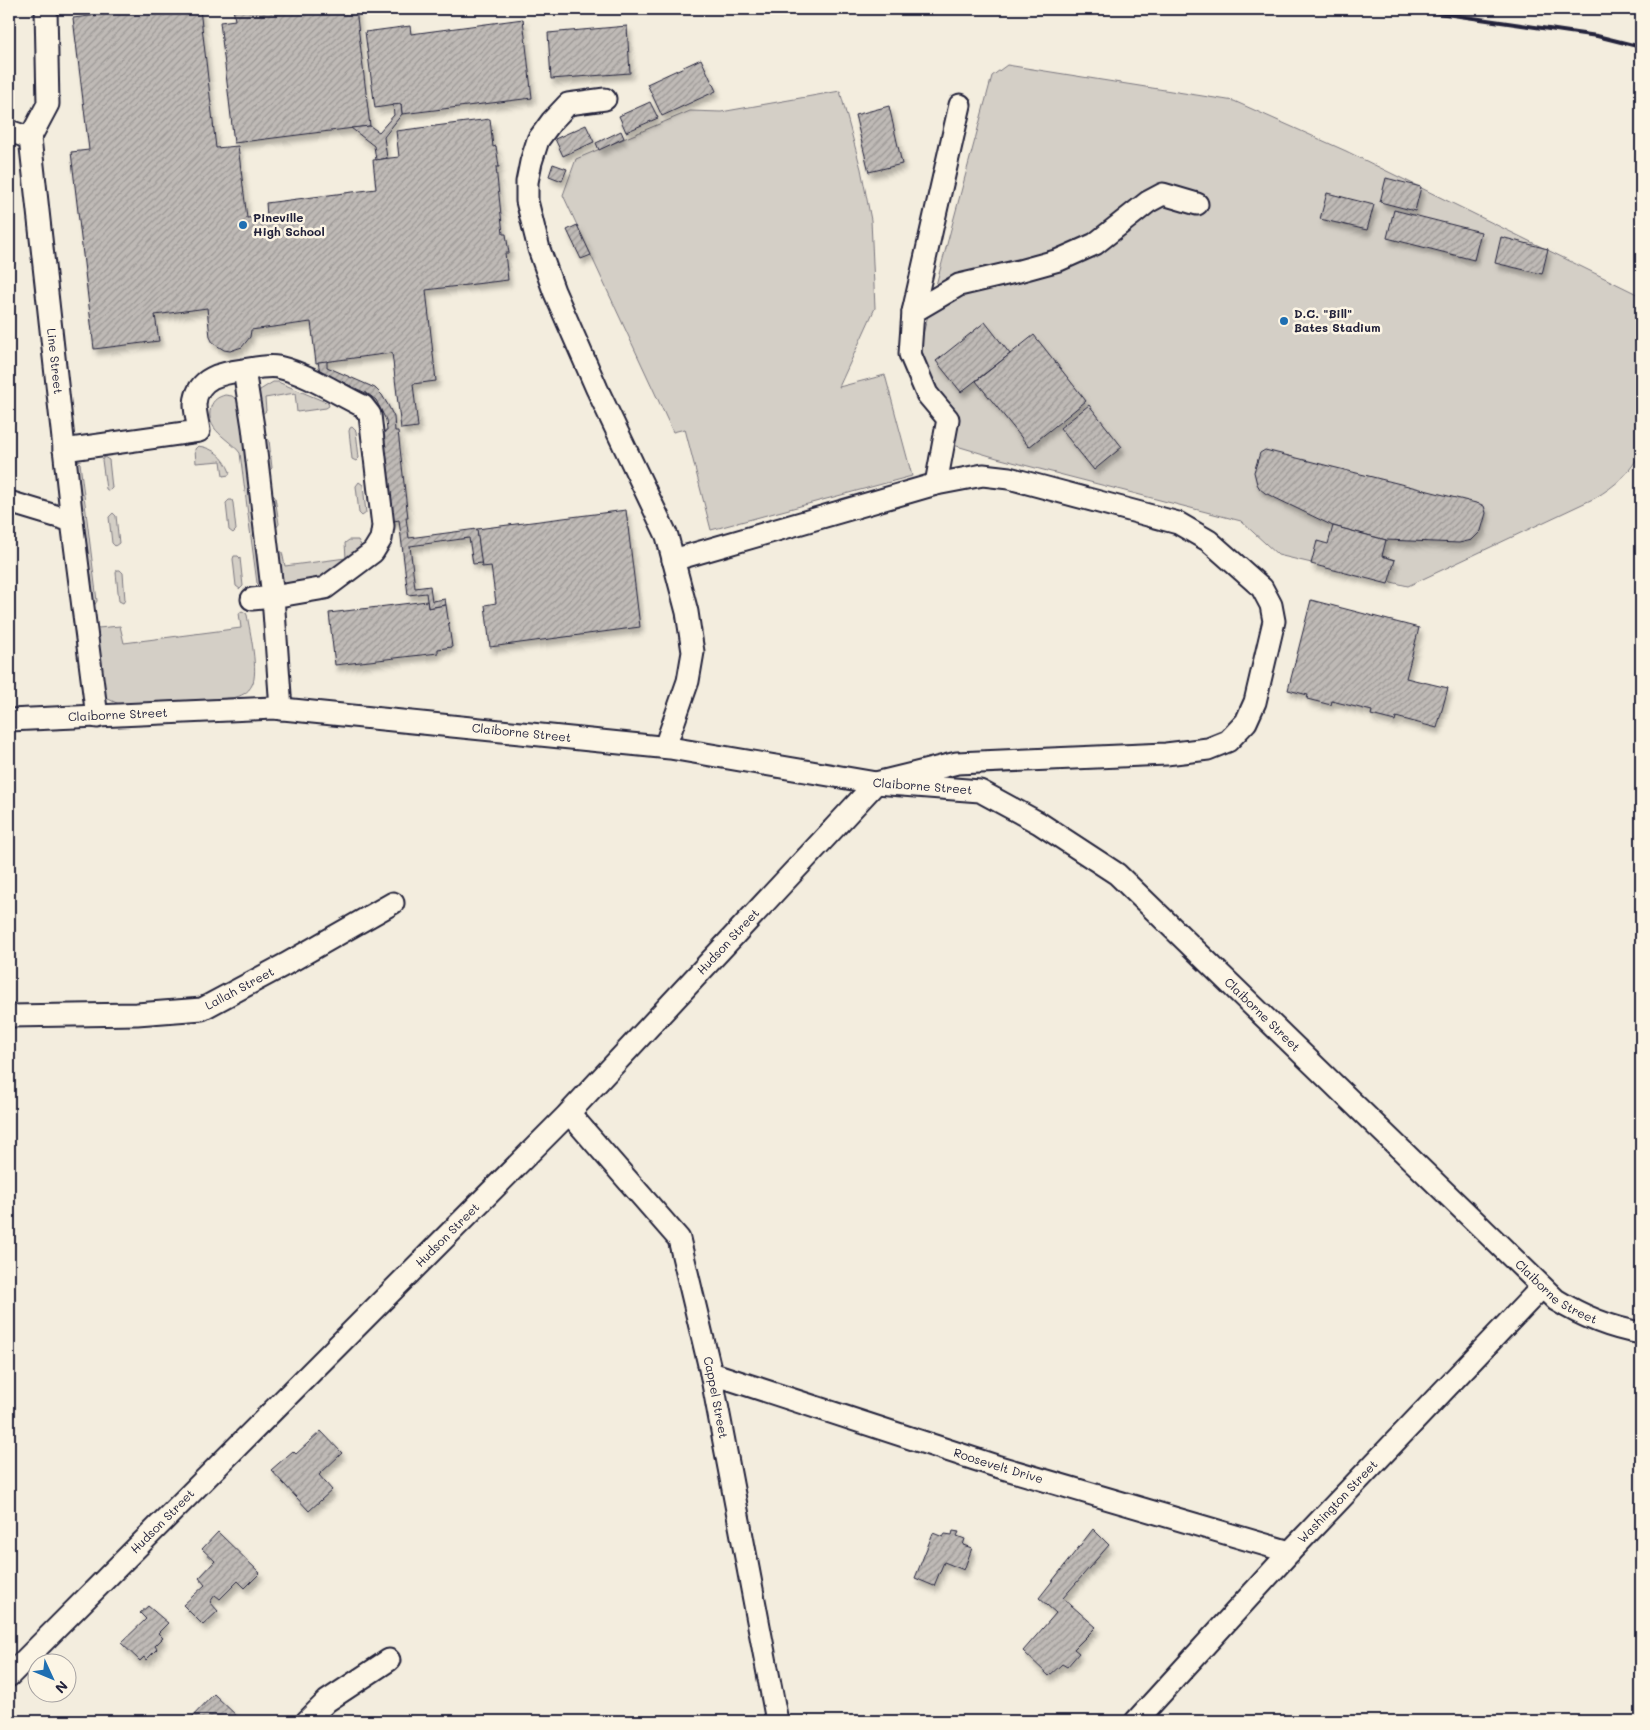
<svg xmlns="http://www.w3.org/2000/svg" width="1650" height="1730" viewBox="0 0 1650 1730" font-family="Mali,sans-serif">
  <defs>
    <pattern id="building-hatch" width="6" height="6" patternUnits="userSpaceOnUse" patternTransform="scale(1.25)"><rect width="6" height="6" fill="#bfbab6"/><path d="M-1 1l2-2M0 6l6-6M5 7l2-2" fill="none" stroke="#9b9795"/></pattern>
    <filter id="shadow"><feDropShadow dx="3" dy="5.5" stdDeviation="2.5" flood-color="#0004"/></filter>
  </defs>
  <rect width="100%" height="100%" fill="#f3edde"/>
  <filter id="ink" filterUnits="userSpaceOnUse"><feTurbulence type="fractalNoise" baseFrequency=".02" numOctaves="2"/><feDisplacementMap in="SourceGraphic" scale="10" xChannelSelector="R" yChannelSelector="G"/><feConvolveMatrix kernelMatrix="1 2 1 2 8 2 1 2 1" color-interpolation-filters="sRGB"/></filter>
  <g filter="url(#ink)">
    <g fill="#d4cfc6" stroke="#7b7880">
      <path d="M1007 65 1234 101 1346 151 1641 296V450C1632 472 1615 486 1595 498L1408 586 1278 555 1241 521 997 458 950 444 957 412 938 392 926 364 920 345 992 76Z"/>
      <path d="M840 91 861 169 871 220 875 308 839 387 885 375 912 476 711 530 685 429 673 432 563 195 576 159 690 111 721 112Z"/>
      <path d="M273 382H278L328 403 329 406 326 408 297 412 295 393 265 398 266 411 261 415 256 400 260 390Z"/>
      <path d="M225 395 232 396 239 401 263 585 260 586 257 583 240 453C229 438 204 430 211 407 213 400 218 397 225 395Z"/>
      <path d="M352 427 356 431 359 458 356 461 352 459 349 431 350 428Z"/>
      <path d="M264 438 269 440 272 468 269 471 266 470Z"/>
      <path d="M198 446C214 448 224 457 230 472L229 475 223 476 221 461 196 463 195 449Z"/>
      <path d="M104 457 109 460 112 488 109 491 106 489 102 460Z"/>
      <path d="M78 461 80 463 97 601 94 606 93 607 73 463Z"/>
      <path d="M359 482 363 485 366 513 362 516 359 513 356 486Z"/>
      <path d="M272 494 275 497 279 524 276 528 274 527 270 495Z"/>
      <path d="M229 500H232L233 503 236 530 233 533 229 530 226 503Z"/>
      <path d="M113 513 116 516 119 543 115 546 112 543 109 517Z"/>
      <path d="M349 540H358L362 547 327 576 318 580 279 585 277 550 282 552 285 566 346 558 345 543Z"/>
      <path d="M234 556H238L240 558 243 586 240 589 236 586 233 559Z"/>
      <path d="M117 570H120L123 573 125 600 123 603 119 601 116 573Z"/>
      <path d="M242 611 246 613 247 615C250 631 259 672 252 685 248 693 241 696 233 698L119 704 108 699 103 693 96 630 98 628 120 626 124 643 241 628 239 613Z"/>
    </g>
    <g fill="url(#building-hatch)" stroke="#22223b" filter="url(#shadow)">
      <path d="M148 9H200L216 148 238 146 247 218 267 216 266 203 376 189 373 160 399 157 396 131 490 119 493 147 496 146 499 167H496L503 234H506L509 253H505L508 280 426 290 436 381 413 384 418 427 401 429 392 353 316 363 311 322 251 330 250 337 242 347 230 351 224 350 213 343 210 337 207 308 155 315 159 341 94 349 71 152 89 150 73 18Z"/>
      <path d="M233 9H356L370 126 234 143 220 22 235 20Z"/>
      <path d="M523 19 532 98 402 114 401 104 375 108 365 32 410 26 411 34Z"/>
      <path d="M627 26 630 73 551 79 548 33Z"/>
      <path d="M701 59 716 91 662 116 647 84Z"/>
      <path d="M650 102 658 118 626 132 619 116Z"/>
      <path d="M401 104 402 114 384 137 387 158 376 160 374 146 351 128 370 126 379 132 394 115 393 105Z"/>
      <path d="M889 106 902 164 869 172 855 115Z"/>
      <path d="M586 125 594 142 563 156 555 139Z"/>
      <path d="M621 131 624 138 599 150 596 143Z"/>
      <path d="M553 164 567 169 562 181 549 176Z"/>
      <path d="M1386 178 1421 187 1415 211 1380 202Z"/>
      <path d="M1327 193 1374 205 1367 230 1320 219Z"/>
      <path d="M1394 210 1481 232 1474 260 1387 238Z"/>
      <path d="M577 225 591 255 581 259 567 230Z"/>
      <path d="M1501 237 1548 249 1542 274 1495 263Z"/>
      <path d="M985 322 1010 354 961 392 936 361Z"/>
      <path d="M1034 335 1086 401 1029 447 976 381Z"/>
      <path d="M327 361V367L375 388 382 395 388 405 394 417 395 431H398L408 518H406L409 538 477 529 482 563 473 564 469 538 410 546 415 588 430 586 432 601 445 599 446 605 428 608 426 593 408 595 399 520 389 522 378 432 387 431 386 420 376 400 368 394 320 372 318 362Z"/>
      <path d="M1089 405 1122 447 1094 470 1060 428Z"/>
      <path d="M1265 450 1480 504 1484 506 1486 513 1481 531 1472 540 1459 543 1386 540 1333 526 1265 493 1260 489 1257 484 1254 472 1260 453Z"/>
      <path d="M626 510 640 627 490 647 485 605 496 603 491 566 482 567 477 529Z"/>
      <path d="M1333 526 1386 540 1382 556 1395 560 1388 584 1311 564 1317 541 1328 544Z"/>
      <path d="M1311 600 1419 628 1406 678 1448 688 1437 728 1396 717 1395 721 1371 715 1372 711 1332 701 1331 705 1307 699 1308 695 1288 690Z"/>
      <path d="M427 601 428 608 446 605 452 647 438 649V653L335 665 329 613Z"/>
      <path d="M321 1431 342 1453 319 1475 332 1490 309 1511 271 1470 293 1451 296 1454Z"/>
      <path d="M1093 1529 1109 1545 1063 1598 1096 1627 1074 1649 1079 1653 1067 1667 1062 1664 1049 1676 1023 1651 1056 1613 1039 1598Z"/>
      <path d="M953 1531 959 1532 957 1536 965 1539 963 1545 972 1548 964 1570 944 1562 934 1586 915 1578 933 1533 943 1537 945 1534 952 1535Z"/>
      <path d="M218 1532 260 1573 245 1588 238 1581 220 1599 215 1595 210 1602 218 1611 203 1625 183 1605 205 1585 199 1578 215 1561 202 1549Z"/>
      <path d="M148 1606 168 1623 158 1633 163 1638 155 1646 157 1649 146 1660 144 1657 140 1661 121 1643 146 1619 140 1613Z"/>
      <path d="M214 1694 239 1718 236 1721H188Z"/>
    </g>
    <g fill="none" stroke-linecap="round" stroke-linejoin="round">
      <defs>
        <g id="minor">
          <path id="s1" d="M46 9 48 104 30 138 72 521 97 717"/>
          <path d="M605 99 568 104 552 121 538 140 531 162 527 182V201L539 249 554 291 597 389 667 536 687 612 693 652 688 681 665 747"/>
          <path d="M9 131 30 138"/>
          <path d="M913 312 959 285 1019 271 1059 260 1095 244 1148 202 1163 194 1197 204"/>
          <path d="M244 370 253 427 273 597 252 599"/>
          <path d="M64 450 199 431C198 423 195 413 195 404 197 377 222 373 244 370 255 368 267 365 278 367 308 374 336 393 363 406L370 415 383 526 381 539 373 552 325 588 273 597 281 709"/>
          <path d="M936 484 948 419 927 394 910 354 913 312 960 105"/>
          <path d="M9 502 72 521"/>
          <path id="s2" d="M9 720 273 708 670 748 876 783 980 791 1039 823 1117 874 1556 1300C1582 1316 1611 1328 1641 1333"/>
          <path id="s3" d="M9 1016 137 1014 202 1009 286 964 393 903"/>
          <path id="s4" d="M569 1113 679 1239 711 1373 777 1721"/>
          <path id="s5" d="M711 1373 996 1466 1290 1552"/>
          <path id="s6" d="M9 1676 569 1113 876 783 957 763 1166 754 1208 749 1228 741 1246 722 1255 702 1274 621 1271 605 1262 588 1209 541 1178 523 1009 478 983 475 936 484 673 560"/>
          <path d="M307 1721 327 1701 389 1660"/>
          <path id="s7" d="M1136 1721 1290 1552 1542 1287"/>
        </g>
      </defs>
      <use href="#minor" stroke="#22223b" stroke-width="25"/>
      <use href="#minor" stroke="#fcf5e5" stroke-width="21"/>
      <path stroke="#22223b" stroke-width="4" d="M1411 9 1597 36 1641 47"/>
    </g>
  </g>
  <g fill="#1f6fb2" stroke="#fcf5e5" stroke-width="2">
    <circle cx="243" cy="225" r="5"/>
    <circle cx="1284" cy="321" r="5"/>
  </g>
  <g text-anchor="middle" stroke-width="5" stroke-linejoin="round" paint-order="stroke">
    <g font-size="12" font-weight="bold" fill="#22223b" stroke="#fcf5e5" text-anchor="start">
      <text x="253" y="222">Pineville<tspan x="253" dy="14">High School</tspan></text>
      <text x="1294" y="318">D.C. "Bill"<tspan x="1294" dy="14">Bates Stadium</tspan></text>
    </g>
    <g font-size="12" fill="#22223b" stroke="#fcf5e5">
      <text dy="4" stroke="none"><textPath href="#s1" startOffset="358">Line Street</textPath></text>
      <text dy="4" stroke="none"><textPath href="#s2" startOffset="109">Claiborne Street</textPath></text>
      <text dy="4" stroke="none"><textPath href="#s2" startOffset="514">Claiborne Street</textPath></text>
      <text dy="4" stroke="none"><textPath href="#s2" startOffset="919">Claiborne Street</textPath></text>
      <text dy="4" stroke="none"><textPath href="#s6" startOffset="1028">Hudson Street</textPath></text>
      <text dy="4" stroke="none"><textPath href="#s3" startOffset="236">Lallah Street</textPath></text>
      <text dy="4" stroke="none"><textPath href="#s2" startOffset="1339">Claiborne Street</textPath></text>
      <text dy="4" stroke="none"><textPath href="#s6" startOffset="622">Hudson Street</textPath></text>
      <text dy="4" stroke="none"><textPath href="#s2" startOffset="1744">Claiborne Street</textPath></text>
      <text dy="4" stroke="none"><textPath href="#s4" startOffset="330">Cappel Street</textPath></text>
      <text dy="4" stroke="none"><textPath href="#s5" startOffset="302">Roosevelt Drive</textPath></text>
      <text dy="4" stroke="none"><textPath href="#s7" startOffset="298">Washington Street</textPath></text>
      <text dy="4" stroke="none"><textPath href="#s6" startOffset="218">Hudson Street</textPath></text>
    </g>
  </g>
  <rect width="1650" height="1730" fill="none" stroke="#fcf5e5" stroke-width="30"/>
  <rect x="15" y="15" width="1620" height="1700" fill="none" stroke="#22223b" stroke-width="2" filter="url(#ink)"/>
  <g transform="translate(52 1678) rotate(134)"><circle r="24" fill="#fcf5e5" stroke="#a5a1a1"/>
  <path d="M0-4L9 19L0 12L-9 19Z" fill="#1f6fb2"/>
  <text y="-8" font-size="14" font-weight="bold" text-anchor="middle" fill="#22223b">N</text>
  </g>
</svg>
